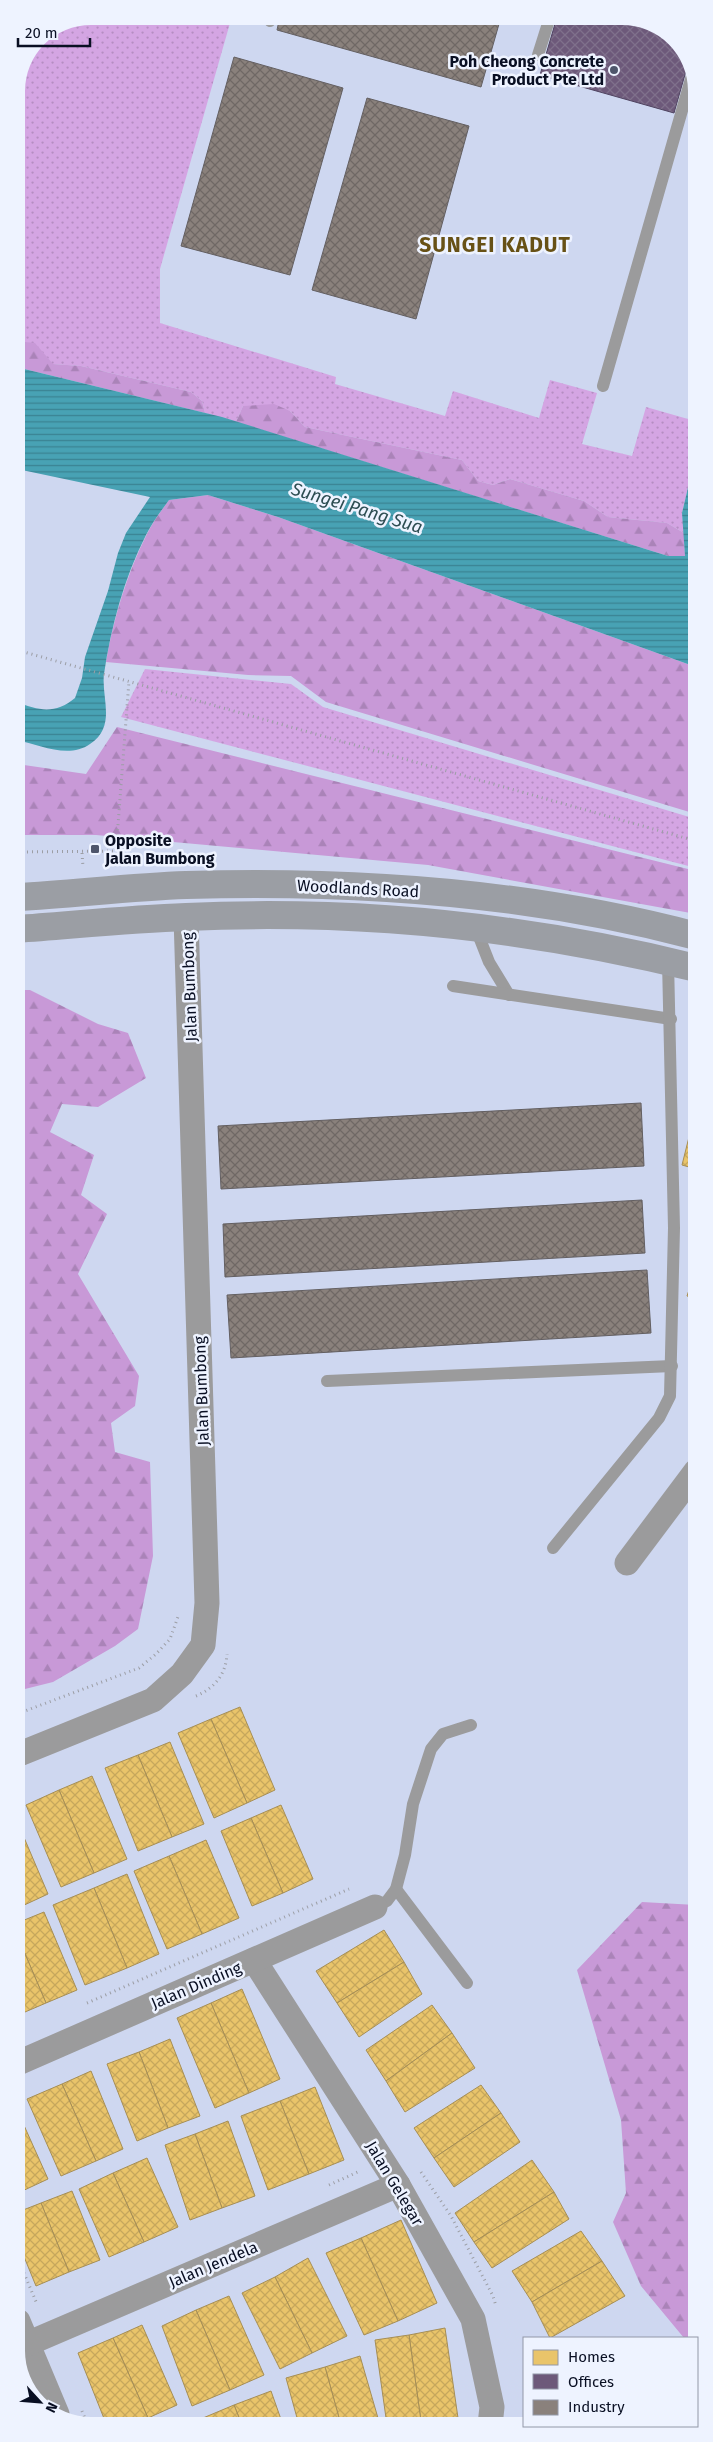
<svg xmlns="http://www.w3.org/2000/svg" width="713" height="2442" viewBox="0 0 713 2442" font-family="'Fira Sans',sans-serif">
  <defs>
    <pattern id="grass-dots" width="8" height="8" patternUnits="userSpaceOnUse" patternTransform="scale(1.25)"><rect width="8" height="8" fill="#d4a5e3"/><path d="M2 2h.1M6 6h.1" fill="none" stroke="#b58dc2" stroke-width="1.8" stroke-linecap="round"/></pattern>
    <pattern id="forest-firs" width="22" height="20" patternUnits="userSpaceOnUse" patternTransform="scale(1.25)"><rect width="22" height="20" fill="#c899d7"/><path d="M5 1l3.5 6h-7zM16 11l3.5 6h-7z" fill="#aa83b8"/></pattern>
    <pattern id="water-rules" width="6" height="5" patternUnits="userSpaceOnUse" patternTransform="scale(1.25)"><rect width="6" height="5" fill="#48a2b4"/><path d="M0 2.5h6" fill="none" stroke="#3a8292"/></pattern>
    <pattern id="homes-cross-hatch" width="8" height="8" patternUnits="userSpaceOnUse" patternTransform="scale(1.25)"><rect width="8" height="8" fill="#e9c46a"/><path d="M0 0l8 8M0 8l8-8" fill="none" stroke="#c6a75c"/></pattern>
    <pattern id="offices-cross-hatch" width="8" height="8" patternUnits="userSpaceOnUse" patternTransform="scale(1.25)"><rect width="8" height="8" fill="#6d597a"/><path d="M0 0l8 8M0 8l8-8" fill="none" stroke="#7f708b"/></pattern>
    <pattern id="industry-cross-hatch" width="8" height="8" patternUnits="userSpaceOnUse" patternTransform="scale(1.25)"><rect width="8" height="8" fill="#8a817c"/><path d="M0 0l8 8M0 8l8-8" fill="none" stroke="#6f6865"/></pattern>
  </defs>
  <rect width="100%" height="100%" fill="#ced7f0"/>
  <g fill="url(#grass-dots)">
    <path d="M91 16H232L160 269V323L336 377 335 384 445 416 453 391 539 418 550 380 597 393 582 444 632 456 646 407 695 421V458L682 513 684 533 667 523 608 517 584 501 510 479 493 485 478 481 462 460 305 427 290 411 243 406 236 422 205 413 202 401 191 392 81 366 52 364 35 344 16 341V91L38 38Z"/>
    <path d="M145 669 291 684 323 707 696 819V868L121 717Z"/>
  </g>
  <g fill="url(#forest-firs)">
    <path d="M16 341 35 343 53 364 81 366 191 392 202 401 205 413 16 367Z"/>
    <path d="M274 404 290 411 305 427 462 460 478 481 493 485 510 479 584 501 608 517 667 523 684 533 685 556H668L236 422 243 406Z"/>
    <path d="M208 495 278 517 696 667V814L326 702 291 676 248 675 106 662C113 620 127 574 146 536 152 523 161 511 169 500Z"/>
    <path d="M117 727 696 871V914L428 865 96 835H17V764L86 774Z"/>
    <path d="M17 990H30L98 1024 128 1033 146 1078 98 1107 62 1104 50 1132 94 1155 81 1195 107 1214 78 1274 139 1376 135 1406 111 1423 115 1452 150 1462 153 1556 138 1629 115 1646 53 1682 17 1691Z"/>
    <path d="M642 1902 696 1905 697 2338H684L641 2286 613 2222 626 2193 621 2120 577 1970Z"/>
  </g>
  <path fill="url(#water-rules)" d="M16 367 222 417 668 556H685L682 513 695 458 696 667 278 517 208 495 169 500C161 511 152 523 146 535 124 578 111 627 104 674 101 698 117 726 90 744 69 759 39 745 17 740V702C39 711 56 714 75 698L82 678 85 657 108 591 118 553 126 533 150 497 17 469Z"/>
  <g fill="url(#homes-cross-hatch)" stroke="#a68e55">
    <path d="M696 1109V1169L682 1165Z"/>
    <path d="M696 1269V1299L687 1296Z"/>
    <path d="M240 1707 275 1790 247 1803 211 1719Z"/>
    <path d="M211 1719 247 1803 214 1818 178 1733Z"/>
    <path d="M170 1742 204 1824 172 1837 138 1755Z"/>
    <path d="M138 1755 172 1837 138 1851 105 1768Z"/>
    <path d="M92 1776 127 1859 94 1873 59 1790Z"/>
    <path d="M59 1790 94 1873 61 1887 26 1805Z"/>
    <path d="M281 1805 313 1879 283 1893 251 1818Z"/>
    <path d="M251 1818 283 1893 252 1906 221 1831Z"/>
    <path d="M17 1821 48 1894 20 1907 17 1900Z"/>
    <path d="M206 1840 239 1918 202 1934 169 1856Z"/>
    <path d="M169 1856 202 1934 167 1949 134 1871Z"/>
    <path d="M127 1874 159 1954 127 1968 94 1888Z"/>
    <path d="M94 1888 127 1968 85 1985 53 1905Z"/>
    <path d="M44 1912 77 1990 46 2003 17 1935V1923Z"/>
    <path d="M384 1930 404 1962 337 2003 316 1971Z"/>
    <path d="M17 1935 46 2003 18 2015Z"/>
    <path d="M404 1962 422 1994 359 2037 337 2003Z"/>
    <path d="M242 1989 280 2079 249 2093 211 2003Z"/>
    <path d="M211 2003 249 2093 215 2108 177 2018Z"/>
    <path d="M432 2005 452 2033 386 2081 366 2050Z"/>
    <path d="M452 2033 475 2068 405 2112 386 2081Z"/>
    <path d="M170 2039 200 2116 168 2128 139 2052Z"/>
    <path d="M139 2052 168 2128 137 2141 107 2064Z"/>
    <path d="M91 2071 123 2149 96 2161 62 2084Z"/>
    <path d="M62 2084 96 2161 61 2176 27 2099Z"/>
    <path d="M481 2085 501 2113 434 2158 414 2128Z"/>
    <path d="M315 2087 344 2160 309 2174 280 2101Z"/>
    <path d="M280 2101 309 2174 268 2190 241 2116Z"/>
    <path d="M18 2112 48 2179 18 2193Z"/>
    <path d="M501 2113 520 2142 454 2187 434 2158Z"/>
    <path d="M228 2121 255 2196 222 2208 195 2134Z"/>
    <path d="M195 2134 222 2208 190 2220 165 2145Z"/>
    <path d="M147 2158 178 2227 144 2242 113 2173Z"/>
    <path d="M532 2160 554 2192 474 2242 455 2213Z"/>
    <path d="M113 2173 144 2242 109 2257 79 2189Z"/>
    <path d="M72 2191 100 2260 69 2272 41 2203Z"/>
    <path d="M554 2192 569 2219 492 2268 474 2242Z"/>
    <path d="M41 2203 69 2272 36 2286 18 2242V2212Z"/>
    <path d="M401 2220 437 2303 398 2321 361 2238Z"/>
    <path d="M581 2231 602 2261 532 2302 512 2271Z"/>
    <path d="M361 2238 398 2321 364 2335 326 2253Z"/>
    <path d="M308 2258 347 2336 312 2353 275 2277Z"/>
    <path d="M602 2261 625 2296 550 2338 532 2302Z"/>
    <path d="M275 2277 312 2353 280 2369 242 2293Z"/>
    <path d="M229 2296 264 2375 230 2390 196 2310Z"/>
    <path d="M196 2310 230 2390 192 2406 162 2326Z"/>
    <path d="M142 2325 177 2405 148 2418 113 2338Z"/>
    <path d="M445 2328 458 2418 421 2421 409 2335Z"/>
    <path d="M409 2335 421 2421 387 2425 375 2340Z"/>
    <path d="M113 2338 148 2418 130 2425 107 2426 78 2353Z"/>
    <path d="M360 2356 380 2425H341L325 2367Z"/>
    <path d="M325 2367 341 2425H299L286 2378Z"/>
    <path d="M271 2391 283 2425H242L234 2405Z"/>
    <path d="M234 2405 242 2425H206L203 2418Z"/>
  </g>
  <path fill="url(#offices-cross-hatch)" stroke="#4f4360" d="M557 17H631L671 35 688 64 674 113 540 75Z"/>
  <g fill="url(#industry-cross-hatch)" stroke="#635f61">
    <path d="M280 16 501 17 481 87 277 30Z"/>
    <path d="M234 57 343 88 290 275 181 246Z"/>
    <path d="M367 98 469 126 416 319 312 290Z"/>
    <path d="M641 1103 644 1166 221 1189 218 1126Z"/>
    <path d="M642 1200 645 1253 225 1277 223 1224Z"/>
    <path d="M647 1270 651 1333 231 1358 227 1295Z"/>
  </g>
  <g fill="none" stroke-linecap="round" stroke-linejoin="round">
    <g stroke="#9c9ea5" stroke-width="3" stroke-dasharray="1 4" stroke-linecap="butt">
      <path d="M17 650 696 841"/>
      <path d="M17 852 116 851 129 681"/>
      <path d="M82 853 83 867"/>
      <path d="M196 1696C215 1688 226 1674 227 1654"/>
      <path d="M17 1714 139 1668 156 1654 170 1639 179 1614"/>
      <path d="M87 2003 349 1889"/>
      <path d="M421 2172 451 2216 493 2296 496 2306"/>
      <path d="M329 2185 360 2171"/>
      <path d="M18 2259 37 2304"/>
      <path d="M82 2411 88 2426"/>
    </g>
    <g stroke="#9b9b9c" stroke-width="12">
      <path d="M270 21 271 16"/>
      <path d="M538 55 550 17"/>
      <path d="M603 386 693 72"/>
      <path d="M476 929 489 962 509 995"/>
      <path d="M453 986 671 1019"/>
      <path d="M327 1381 672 1366"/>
      <path d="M553 1548 659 1418 670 1396 674 1228 668 961"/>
      <path d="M396 1889 467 1983"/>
      <path d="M375 1907 387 1901 396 1889 405 1855 413 1804 431 1749 443 1734 471 1725"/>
    </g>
    <g stroke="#9b9b9c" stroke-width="25">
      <path d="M627 1563 696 1471"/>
      <path d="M17 1755 153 1700 182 1674 203 1645 207 1603 186 917"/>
      <path d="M254 1960 398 2185 473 2319 492 2407 490 2425"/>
      <path d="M18 2063 375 1907"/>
      <path d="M18 2321 57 2414"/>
      <path d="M27 2344 398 2185"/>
    </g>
    <g stroke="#9b9ea4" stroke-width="28">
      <path d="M17 897C73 894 130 887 186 885 357 880 530 892 696 936"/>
      <path d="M17 929C73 925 130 919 186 917 357 909 530 927 696 968"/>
    </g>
    <path stroke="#9c9ea5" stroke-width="3" stroke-dasharray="1 4" stroke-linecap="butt" d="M17 925 20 956"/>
  </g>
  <g fill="#4e556b" stroke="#eef3ff" stroke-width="2">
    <circle cx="614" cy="70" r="5"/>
    <rect x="90" y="844" width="10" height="10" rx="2.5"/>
  </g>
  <g text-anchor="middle" stroke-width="5" stroke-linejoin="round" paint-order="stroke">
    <g font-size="16" font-weight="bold" fill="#090f23" stroke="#eef3ff" text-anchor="end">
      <text x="604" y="67">Poh Cheong Concrete<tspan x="604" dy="18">Product Pte Ltd</tspan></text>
      <text x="105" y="846" text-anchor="start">Opposite<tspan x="105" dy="18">Jalan Bumbong</tspan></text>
    </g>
    <g font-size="16" fill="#090f23" stroke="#eef3ff">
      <text transform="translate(358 888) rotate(3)" y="6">Woodlands Road</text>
      <text transform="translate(189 987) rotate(-92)" y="6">Jalan Bumbong</text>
      <text transform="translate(201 1391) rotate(-92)" y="6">Jalan Bumbong</text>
      <text transform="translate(196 1985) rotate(-23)" y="6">Jalan Dinding</text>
      <text transform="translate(395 2183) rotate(59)" y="6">Jalan Gelegar</text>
      <text transform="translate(213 2264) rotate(-23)" y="6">Jalan Jendela</text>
    </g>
    <g font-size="18" font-style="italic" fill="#2d4d52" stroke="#eef3ff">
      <text transform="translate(357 508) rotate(17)" y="6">Sungei Pang Sua</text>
    </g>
    <g font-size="21" font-weight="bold" letter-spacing="1" fill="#675116" stroke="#eef3ff">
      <text x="495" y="252">SUNGEI KADUT</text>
    </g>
  </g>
  <path d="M0 0H713V2442H0ZM91 25H622A66 66 0 0 1 688 91V2351A66 66 0 0 1 622 2417H91A66 66 0 0 1 25 2351V91A66 66 0 0 1 91 25Z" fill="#eef3ff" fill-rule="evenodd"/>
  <rect x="523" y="2337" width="175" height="90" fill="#eef3ff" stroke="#9298a7"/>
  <rect x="533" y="2350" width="25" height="15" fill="#e9c46a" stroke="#9298a7"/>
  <text x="568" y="2362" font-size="15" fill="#090f23">Homes</text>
  <rect x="533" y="2374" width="25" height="15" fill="#6d597a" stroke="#9298a7"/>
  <text x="568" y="2387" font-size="15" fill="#090f23">Offices</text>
  <rect x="533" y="2400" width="25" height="15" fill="#8a817c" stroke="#9298a7"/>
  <text x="568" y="2412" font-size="15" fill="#090f23">Industry</text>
  <g transform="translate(40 2402) rotate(116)" stroke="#eef3ff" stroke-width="4" paint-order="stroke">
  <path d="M0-4L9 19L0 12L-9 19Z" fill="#090f23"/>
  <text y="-8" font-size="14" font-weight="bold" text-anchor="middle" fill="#090f23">N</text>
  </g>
  <path d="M18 38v8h72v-8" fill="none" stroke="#090f23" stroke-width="2.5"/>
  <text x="25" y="38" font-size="15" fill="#090f23" stroke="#eef3ff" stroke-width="4" paint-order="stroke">20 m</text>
</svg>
